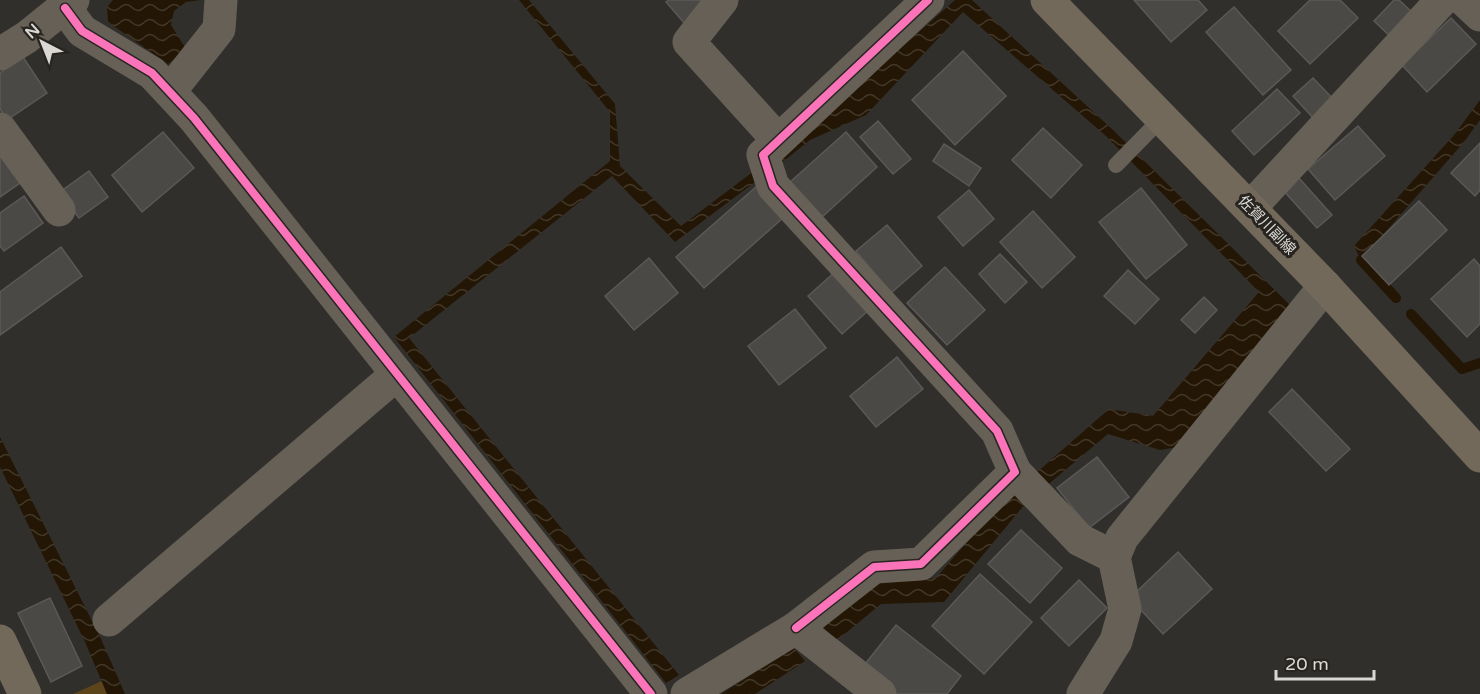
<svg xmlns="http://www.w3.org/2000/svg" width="1480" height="694" viewBox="0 0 1480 694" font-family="'Varela Round','Noto Sans JP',sans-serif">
  <defs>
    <pattern id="water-waves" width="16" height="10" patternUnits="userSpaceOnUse" patternTransform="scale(1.5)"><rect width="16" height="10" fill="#231604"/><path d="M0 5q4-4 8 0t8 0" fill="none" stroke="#423728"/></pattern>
  </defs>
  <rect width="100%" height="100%" fill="#312f2c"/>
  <path fill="#5d451b" d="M102 681 107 694H73Z"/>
  <g fill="url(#water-waves)">
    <path d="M113 0H201L186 2 174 11 171 25 186 49 168 64 108 22 107 7Z"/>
    <path d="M519 0H529L615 104 620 166 681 226 754 171 759 179 675 242 612 176 409 338 679 675 666 683 394 337 610 161V112Z"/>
    <path d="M955 0H972L1113 130 1294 309 1184 446 1160 450 1108 434 1025 504 944 602 881 604 836 641 822 626 876 584 936 578 997 507 1109 409 1153 416 1259 292 1106 136 963 12 866 115 810 140 780 164 777 160 813 126Z"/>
    <path d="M1480 100V120L1464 142 1361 260 1354 246 1454 135Z"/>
    <path d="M0 437 101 639 125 694H107L85 642 0 467Z"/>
    <path d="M793 647 805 661 755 694H721Z"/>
  </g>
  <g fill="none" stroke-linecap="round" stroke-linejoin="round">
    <g stroke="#231604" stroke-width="10">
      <path d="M1361 260 1396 298"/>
      <path d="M1411 314 1462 369 1480 363"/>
    </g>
  </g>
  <g fill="#4b4946" stroke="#5b5957" stroke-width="1.5">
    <path d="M669 0H713L685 24 666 2Z"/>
    <path d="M1134 0H1198L1207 10 1171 42Z"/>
    <path d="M1310 0H1340L1358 18 1310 64 1278 31Z"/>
    <path d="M1394 0H1399L1415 15 1393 39 1374 21Z"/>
    <path d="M1234 7 1291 70 1263 95 1206 32Z"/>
    <path d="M1451 18 1476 44 1427 92 1402 65Z"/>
    <path d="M963 51 1006 96 955 145 912 100Z"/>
    <path d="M23 57 47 93 7 120 0 109V73Z"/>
    <path d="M1313 78 1335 101 1315 120 1293 96Z"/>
    <path d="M1277 89 1300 113 1254 155 1232 131Z"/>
    <path d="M878 121 911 159 893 174 860 137Z"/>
    <path d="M1358 126 1385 156 1335 200 1308 169Z"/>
    <path d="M1043 128 1082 165 1051 198 1012 160Z"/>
    <path d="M163 132 194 168 142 212 112 175Z"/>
    <path d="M846 132 877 167 821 218 789 183Z"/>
    <path d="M1480 143V190L1475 196 1451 173Z"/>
    <path d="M944 144 981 168 969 186 933 161Z"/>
    <path d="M0 155 20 183 0 197Z"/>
    <path d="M89 171 108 197 79 218 60 192Z"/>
    <path d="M1298 177 1332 215 1317 228 1283 190Z"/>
    <path d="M757 186 784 217 704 288 676 257Z"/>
    <path d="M1141 188 1187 245 1146 279 1099 222Z"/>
    <path d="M969 190 994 219 963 246 938 217Z"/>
    <path d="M24 196 43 223 4 251 0 246V213Z"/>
    <path d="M1419 201 1447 230 1389 285 1362 256Z"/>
    <path d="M1033 211 1075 257 1042 288 1000 242Z"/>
    <path d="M887 225 922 266 891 293 856 251Z"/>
    <path d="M61 247 82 276 0 335V292Z"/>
    <path d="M1000 254 1027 282 1005 303 979 274Z"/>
    <path d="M649 258 678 293 634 330 605 296Z"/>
    <path d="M1474 259 1480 266V324L1467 337 1431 299Z"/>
    <path d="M945 267 985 310 947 345 907 303Z"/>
    <path d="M1128 270 1159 299 1135 324 1104 296Z"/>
    <path d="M836 271 870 309 842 334 808 296Z"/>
    <path d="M1204 297 1217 310 1195 333 1181 320Z"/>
    <path d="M795 309 826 348 779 385 748 346Z"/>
    <path d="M897 357 923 389 876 427 850 396Z"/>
    <path d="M1292 389 1350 449 1326 471 1269 412Z"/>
    <path d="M1097 457 1129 497 1089 528 1057 488Z"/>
    <path d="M1021 530 1062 568 1030 603 988 564Z"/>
    <path d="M1178 552 1212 589 1163 634 1130 598Z"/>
    <path d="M980 574 1032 622 984 674 932 626Z"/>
    <path d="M1079 580 1107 608 1069 646 1041 618Z"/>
    <path d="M50 598 82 666 51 682 18 613Z"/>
    <path d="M896 625 961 676 947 694H894L862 668Z"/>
  </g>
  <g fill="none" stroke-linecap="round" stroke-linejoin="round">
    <path stroke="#666057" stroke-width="16" d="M1116 165 1162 118"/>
    <g stroke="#666057" stroke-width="33">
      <path d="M722 0 689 42 778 140"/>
      <path d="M1464 0 1480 15"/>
      <path d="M65 8 82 31 152 73 194 118 651 694"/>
      <path d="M0 54 27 37 73 0"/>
      <path d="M170 91 219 29 221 0"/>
      <path d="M0 129 59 210"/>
      <path d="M1250 208 1442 0"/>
      <path d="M1015 472 1080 540 1114 557"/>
      <path d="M109 620 397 374"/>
      <path d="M796 628 874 567 921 564 1015 472 997 431 773 186 763 155 928 0"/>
      <path d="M687 694 796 628 880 694"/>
      <path d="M1083 694 1116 641 1125 609 1114 557 1122 538 1325 286"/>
    </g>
    <g stroke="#72695b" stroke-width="33">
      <path d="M1047 0 1325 286 1480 456"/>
      <path d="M0 641 25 694"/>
    </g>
    <defs>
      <g id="cycleway">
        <path d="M65 8 82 31 152 73 194 118 651 694"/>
        <path d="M796 628 874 567 921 564 1015 472 997 431 773 186 763 155 928 0"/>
      </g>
    </defs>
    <use href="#cycleway" stroke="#282521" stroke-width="11"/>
    <use href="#cycleway" stroke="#fb73b8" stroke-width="8"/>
  </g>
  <g text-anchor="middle" stroke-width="6" stroke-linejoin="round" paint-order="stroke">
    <g font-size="15" fill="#dad8d5" stroke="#282521">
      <text transform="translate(1267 225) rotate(46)" y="5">佐賀川副線</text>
    </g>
  </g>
  <g transform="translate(42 42) rotate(318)" stroke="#282521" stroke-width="4.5" paint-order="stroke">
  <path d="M0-4.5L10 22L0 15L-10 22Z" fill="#dad8d5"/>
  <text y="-9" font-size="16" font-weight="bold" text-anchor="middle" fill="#dad8d5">N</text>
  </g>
  <path d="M1276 670v9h98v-9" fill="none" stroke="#dad8d5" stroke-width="3"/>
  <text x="1285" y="670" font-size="18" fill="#dad8d5" stroke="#282521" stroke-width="4.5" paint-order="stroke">20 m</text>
</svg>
